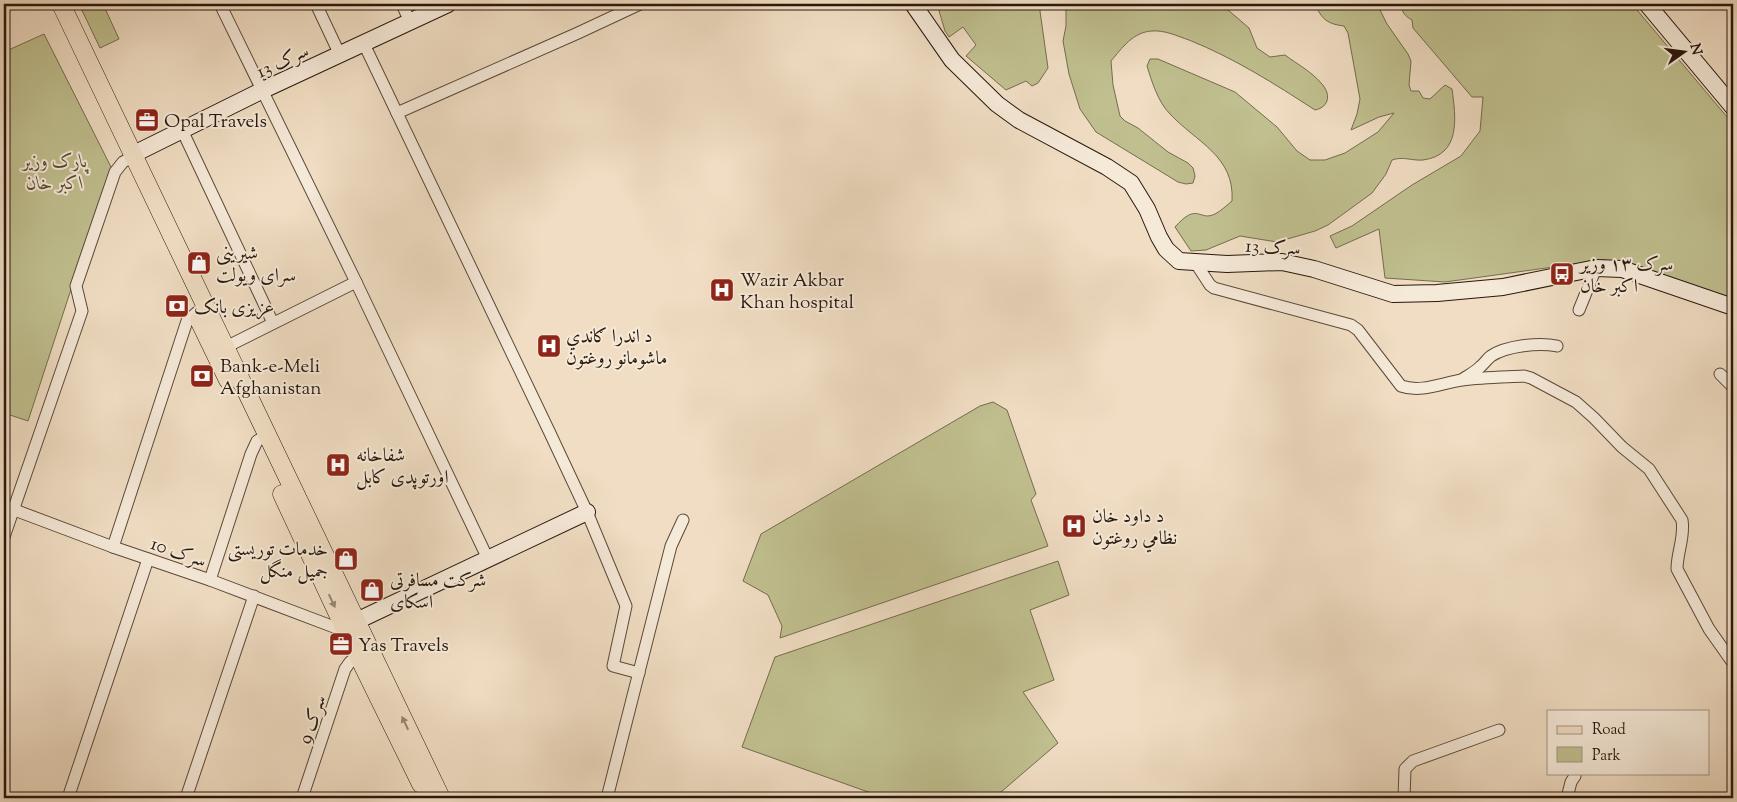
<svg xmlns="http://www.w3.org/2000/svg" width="1737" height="802" viewBox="0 0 1737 802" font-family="'Sorts Mill Goudy',Amiri,serif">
  <rect width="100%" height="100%" fill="#f0ddc3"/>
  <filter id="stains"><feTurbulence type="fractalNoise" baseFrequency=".004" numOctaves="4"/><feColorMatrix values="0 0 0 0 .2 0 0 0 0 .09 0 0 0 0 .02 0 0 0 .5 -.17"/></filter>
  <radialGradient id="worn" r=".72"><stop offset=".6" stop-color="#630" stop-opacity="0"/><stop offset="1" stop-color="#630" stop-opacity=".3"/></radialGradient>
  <g fill="#c0bf8f" stroke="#746c4e">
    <path d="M79 4H103L119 39 100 48Z"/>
    <path d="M937 4H1039L1048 68 1038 83 1032 86 1026 81 1006 90 966 56 976 45 963 27 949 37 945 31Z"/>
    <path d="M1066 4H1221L1249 28 1257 48 1270 57 1285 55C1297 64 1312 72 1321 83 1331 93 1330 107 1315 110 1275 84 1234 58 1189 40 1177 36 1165 30 1152 31 1133 32 1122 48 1111 61L1113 85 1120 116 1125 121 1138 128 1168 152 1188 163 1193 168 1195 176 1193 183 1186 184 1178 182 1096 132 1080 109 1069 74 1063 41 1066 26Z"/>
    <path d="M1315 4H1377L1387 24 1408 54 1411 61 1409 85 1411 91H1419L1423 98 1430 99 1445 85 1452 89C1456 118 1461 155 1423 160 1412 161 1403 156 1392 160L1386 174 1372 193 1328 225 1315 231 1277 242 1240 236 1206 250 1191 251 1175 227C1198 201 1199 222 1215 214 1221 211 1227 205 1232 201 1235 156 1196 142 1170 114 1158 102 1152 82 1147 66L1150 59H1158L1235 92 1277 127 1297 151 1310 160H1325L1345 153 1378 132 1394 113 1379 117 1351 130 1357 114 1360 99 1348 33 1344 26C1328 24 1322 20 1315 4Z"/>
    <path d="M1402 4H1632L1733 124V298L1631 266 1604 260 1445 282 1385 278 1379 229 1336 248 1330 236 1352 226 1412 185 1461 156 1480 131 1483 97H1472L1413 28 1412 20C1405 16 1401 12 1402 4Z"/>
    <path d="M44 34 111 167 28 421 4 413V52Z"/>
    <path d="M993 402 1007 410 1036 494 1031 500 1048 546 780 638 782 626 768 595 743 581 761 534 980 406Z"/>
    <path d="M1058 561 1069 595 1030 610 1054 680 1023 692 1058 743 994 798H885L742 747 775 657Z"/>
  </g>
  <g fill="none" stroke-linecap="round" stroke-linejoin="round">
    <defs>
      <g id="street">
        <path d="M220 4 356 282 488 559"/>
        <path d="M316 4 340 55"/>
        <path d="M402 4 410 22"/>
        <path d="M364 44 549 431 587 512 626 606 613 666 639 673"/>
        <path d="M397 113 578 33 640 4"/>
        <path d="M182 130 273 323"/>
        <path d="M1195 262 1210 285 1214 288 1351 325 1358 330 1401 386C1421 393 1442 383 1462 380 1482 377 1504 377 1524 376L1531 378 1576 402 1594 418 1622 447 1649 469 1682 520C1685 537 1677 552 1677 569L1709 629 1733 663"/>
        <path d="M1579 310 1596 268"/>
        <path d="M226 347 356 282"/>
        <path d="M1720 374 1733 387"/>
        <path d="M1463 379C1469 375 1475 372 1480 367 1484 364 1487 359 1491 356 1506 346 1539 342 1557 346"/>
        <path d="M4 506 113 547 210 580 334 627H344"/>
        <path d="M4 537 82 311 76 286 115 172 123 162 134 156"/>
        <path d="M113 547 187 321 196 313 203 310"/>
        <path d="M210 580 251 454 257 441 267 435"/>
        <path d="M68 798 148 559"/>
        <path d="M186 798 254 596"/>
        <path d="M302 798 345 669 350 662 361 652"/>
        <path d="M424 798 426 794 436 788"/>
        <path d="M607 798 671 546 683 520"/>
        <path d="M1404 798 1405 769 1413 761 1499 730"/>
        <path d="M1567 798 1571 782 1575 776"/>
      </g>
      <g id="secondary">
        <path d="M913 4 952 60 997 104 1019 120 1107 167 1131 183 1147 209 1159 237 1166 249 1179 261 1227 264 1282 262 1314 269 1393 294 1437 293 1503 287 1596 268 1622 269 1733 307"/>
        <path d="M1647 4 1733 107"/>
        <path d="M134 156 140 151 263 90 448 4"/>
        <path d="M346 626 587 512"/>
      </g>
      <g id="primary">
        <path d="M61 4 441 798"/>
        <path d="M199 320 228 380"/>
        <path d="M282 494 344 627 421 784"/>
      </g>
    </defs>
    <use href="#street" stroke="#5b493a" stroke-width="13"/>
    <use href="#secondary" stroke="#29180c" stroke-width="18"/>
    <use href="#primary" stroke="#29180c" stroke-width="19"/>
    <use href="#street" stroke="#f5e9d8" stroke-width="11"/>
    <use href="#secondary" stroke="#f5e9d8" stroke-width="16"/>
    <use href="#primary" stroke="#f0ddc3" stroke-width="18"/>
  </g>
  <defs><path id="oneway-solid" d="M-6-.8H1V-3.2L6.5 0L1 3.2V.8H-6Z" transform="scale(1.25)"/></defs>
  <g fill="#968471">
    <use href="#oneway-solid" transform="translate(332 601) rotate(65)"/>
    <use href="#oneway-solid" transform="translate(405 723) rotate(-115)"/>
  </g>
  <defs>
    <symbol id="office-square" viewBox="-11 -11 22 22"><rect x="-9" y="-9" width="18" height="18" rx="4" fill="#8f2418" stroke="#f5e9d8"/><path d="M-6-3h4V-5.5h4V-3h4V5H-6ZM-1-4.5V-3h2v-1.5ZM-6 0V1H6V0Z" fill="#fff"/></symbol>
    <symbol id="shop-square" viewBox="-11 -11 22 22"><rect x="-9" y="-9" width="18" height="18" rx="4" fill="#8f2418" stroke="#f5e9d8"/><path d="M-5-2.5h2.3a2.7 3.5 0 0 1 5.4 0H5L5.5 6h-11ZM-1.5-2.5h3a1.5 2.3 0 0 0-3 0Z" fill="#fff"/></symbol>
    <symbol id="bus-square" viewBox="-11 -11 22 22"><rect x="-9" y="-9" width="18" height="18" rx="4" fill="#8f2418" stroke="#f5e9d8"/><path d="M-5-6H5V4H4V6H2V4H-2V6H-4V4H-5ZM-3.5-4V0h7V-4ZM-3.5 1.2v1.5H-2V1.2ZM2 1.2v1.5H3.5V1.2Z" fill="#fff"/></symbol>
    <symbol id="hospital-square" viewBox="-11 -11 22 22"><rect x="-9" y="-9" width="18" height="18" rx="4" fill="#8f2418" stroke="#f5e9d8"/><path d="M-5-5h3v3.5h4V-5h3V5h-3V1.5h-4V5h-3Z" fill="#fff"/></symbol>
    <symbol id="bank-square" viewBox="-11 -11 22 22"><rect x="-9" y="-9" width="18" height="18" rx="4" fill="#8f2418" stroke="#f5e9d8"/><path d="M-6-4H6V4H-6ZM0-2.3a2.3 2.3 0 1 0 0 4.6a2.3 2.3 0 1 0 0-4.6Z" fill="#fff"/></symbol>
  </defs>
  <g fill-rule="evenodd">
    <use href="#office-square" x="133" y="106" width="28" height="28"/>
    <use href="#shop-square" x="185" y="249" width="28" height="28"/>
    <use href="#bus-square" x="1548" y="260" width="28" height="28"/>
    <use href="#hospital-square" x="708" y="276" width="28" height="28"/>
    <use href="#bank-square" x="163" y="292" width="28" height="28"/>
    <use href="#hospital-square" x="535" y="332" width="28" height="28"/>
    <use href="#bank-square" x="188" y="362" width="28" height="28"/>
    <use href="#hospital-square" x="324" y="451" width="28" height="28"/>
    <use href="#hospital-square" x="1060" y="512" width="28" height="28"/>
    <use href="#shop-square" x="332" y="545" width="28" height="28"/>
    <use href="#shop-square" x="358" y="576" width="28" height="28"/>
    <use href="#office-square" x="327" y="630" width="28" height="28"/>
  </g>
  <g text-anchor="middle" stroke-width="4" stroke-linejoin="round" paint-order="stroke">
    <g font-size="19" fill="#29180c" stroke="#f5e9d8">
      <text transform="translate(282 60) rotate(-25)" y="7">سرک 13</text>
      <text transform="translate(1273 246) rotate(3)" y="7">سرک 13</text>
      <text transform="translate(179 551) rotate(19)" y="7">سرک 10</text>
      <text transform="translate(311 719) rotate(-71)" y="7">سرک 9</text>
    </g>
    <g font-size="19" fill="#29180c" stroke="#f5e9d8" text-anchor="start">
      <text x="164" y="127">Opal Travels</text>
      <text x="216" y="259">شیرینی<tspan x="216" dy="22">سرای ویولت</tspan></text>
      <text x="1580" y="270">سرک ۱۳ وزیر<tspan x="1580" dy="22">اکبر خان</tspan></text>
      <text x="740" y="286">Wazir Akbar<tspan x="740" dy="22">Khan hospital</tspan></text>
      <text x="194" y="313">عزیزی بانک</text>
      <text x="566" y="342">د اندرا ګاندي<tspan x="566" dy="22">ماشومانو روغتون</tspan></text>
      <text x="220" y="372">Bank-e-Meli<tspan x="220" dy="22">Afghanistan</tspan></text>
      <text x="356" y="461">شفاخانه<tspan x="356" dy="22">اورتوپدی کابل</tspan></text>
      <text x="1092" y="522">د داود خان<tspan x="1092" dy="22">نظامي روغتون</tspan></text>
      <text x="328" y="555" text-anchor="end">خدمات توریستی<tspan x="328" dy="22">جمیل منگل</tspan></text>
      <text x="390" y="586">شرکت مسافرتی<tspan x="390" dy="22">اسکای</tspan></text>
      <text x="358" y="651">Yas Travels</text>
    </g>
    <g font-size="19" font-style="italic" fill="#564a33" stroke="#f5e9d8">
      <text x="55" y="167">پارک وزیر<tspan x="55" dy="22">اکبر خان</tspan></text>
    </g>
  </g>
  <rect width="1737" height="802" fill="none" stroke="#f0ddc3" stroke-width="20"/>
  <rect x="5" y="5" width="1727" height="792" fill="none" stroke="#29180c" stroke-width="2.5"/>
  <rect x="10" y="10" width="1717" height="782" fill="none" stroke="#29180c"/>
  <rect x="1547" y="710" width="162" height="65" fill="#f5e9d8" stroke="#a39586"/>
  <rect x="1557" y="726" width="25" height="8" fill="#f0ddc3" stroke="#a39586"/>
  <text x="1592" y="734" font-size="15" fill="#29180c">Road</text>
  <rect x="1557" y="747" width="25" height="15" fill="#c0bf8f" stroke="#a39586"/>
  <text x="1592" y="760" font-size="15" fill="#29180c">Park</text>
  <g transform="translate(1684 52) rotate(76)" stroke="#f5e9d8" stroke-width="4" paint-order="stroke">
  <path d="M0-4L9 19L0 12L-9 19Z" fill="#29180c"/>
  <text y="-8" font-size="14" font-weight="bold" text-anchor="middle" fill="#29180c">N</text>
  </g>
  <rect width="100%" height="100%" filter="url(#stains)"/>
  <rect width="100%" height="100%" fill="url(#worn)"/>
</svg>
